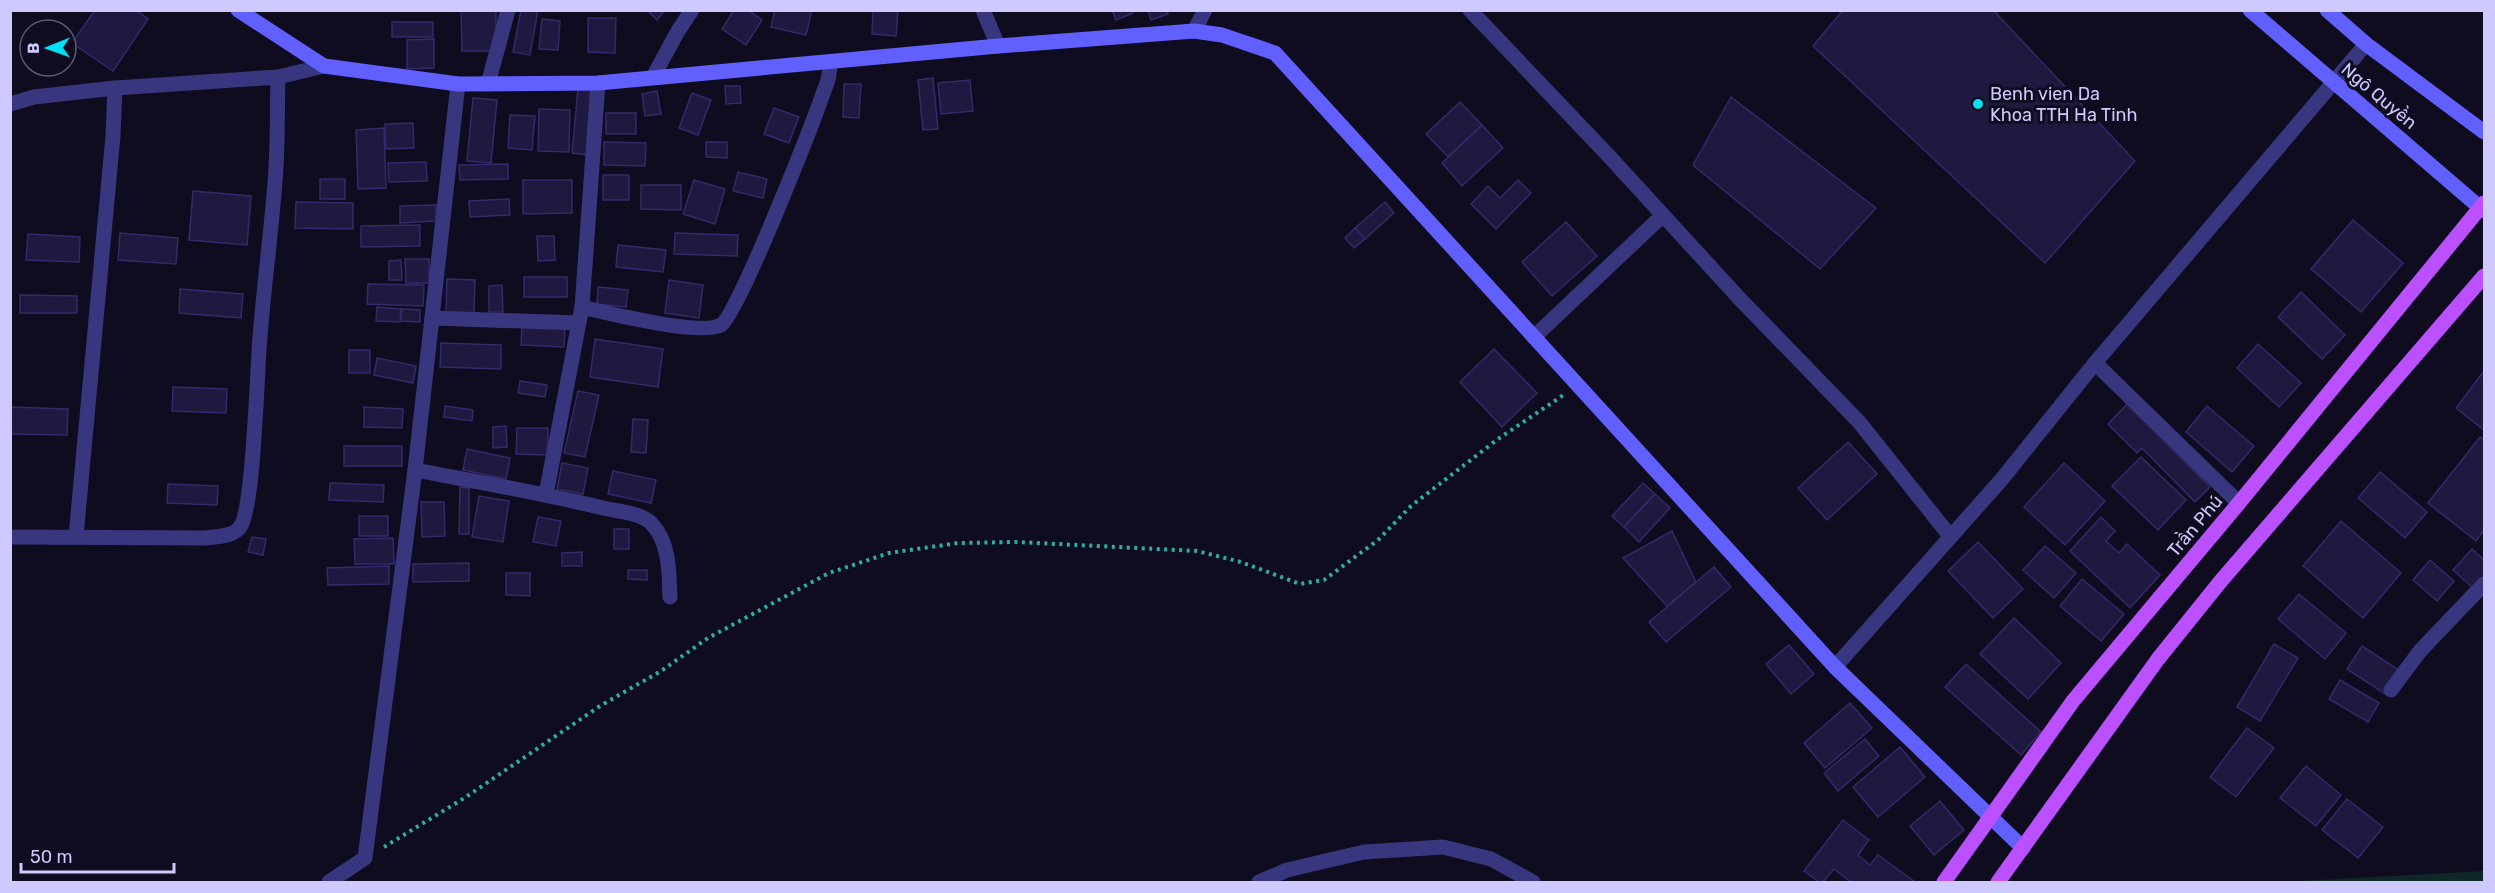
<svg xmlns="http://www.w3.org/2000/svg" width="2495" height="893" viewBox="0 0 2495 893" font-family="Rubik,sans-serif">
  <rect width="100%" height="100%" fill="#0e0c1e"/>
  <path fill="#0f2827" d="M2484 871V882H2282Z"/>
  <g fill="#1f183f" stroke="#35296b" stroke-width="1.5">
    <path d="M95 10H136L148 19 113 71 72 43Z"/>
    <path d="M461 10H496V51H462Z"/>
    <path d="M521 10H538L530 55 513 52Z"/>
    <path d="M647 10H665L657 20Z"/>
    <path d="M734 10H748L762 20 746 45 722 29Z"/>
    <path d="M775 10H812L806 35 771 27Z"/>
    <path d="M873 10H898L896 36 872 34Z"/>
    <path d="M1112 10H1132L1133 13 1116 20Z"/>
    <path d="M1148 10H1167L1168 14 1151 20Z"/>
    <path d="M1843 10H1993L2135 161 2045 263 1813 46Z"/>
    <path d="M588 18H616L615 53 588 52Z"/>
    <path d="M542 19 560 21 558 50 539 49Z"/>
    <rect x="392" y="22" width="41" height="15"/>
    <path d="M434 39V68L407 69V40Z"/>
    <path d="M933 78 938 129 923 130 918 80Z"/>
    <path d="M970 80 973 111 941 114 938 83Z"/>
    <path d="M844 84H861L859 118 843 117Z"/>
    <path d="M725 86H740L741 103 726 104Z"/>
    <path d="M578 89 594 90 588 155 572 153Z"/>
    <path d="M657 91 661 114 645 116 642 94Z"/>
    <path d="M692 93 711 100 698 135 679 128Z"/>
    <path d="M1731 97 1876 208 1820 269 1693 165Z"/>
    <path d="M473 98 497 100 491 163 467 161Z"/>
    <path d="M1460 102 1482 125 1448 157 1426 134Z"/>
    <path d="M774 108 799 117 789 143 764 134Z"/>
    <path d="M539 109 570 110 569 152 538 151Z"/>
    <rect x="606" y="113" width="30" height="21"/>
    <path d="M510 115 535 116 532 150 508 148Z"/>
    <path d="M413 123 414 148 386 149 385 124Z"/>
    <path d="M1482 125 1503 148 1462 186 1442 163Z"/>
    <path d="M384 128 386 188 358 189 356 130Z"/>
    <path d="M604 142 646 143 645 166 604 165Z"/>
    <path d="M706 142H727V158L706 157Z"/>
    <path d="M426 162 427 181 389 182 388 163Z"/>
    <path d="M508 164V179L460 180 459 165Z"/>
    <path d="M738 172 767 179 763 198 733 191Z"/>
    <rect x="603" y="175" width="26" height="25"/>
    <rect x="320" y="179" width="25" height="20"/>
    <path d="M523 180H572V213L523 214Z"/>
    <path d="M694 180 725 189 715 224 683 214Z"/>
    <path d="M1518 180 1531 193 1496 229 1471 204 1488 186 1500 198Z"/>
    <path d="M641 185H681V210L641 209Z"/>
    <path d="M193 191 251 196 247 245 189 240Z"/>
    <path d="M509 199 510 215 470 217 469 201Z"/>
    <path d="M296 202 353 203V229L295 228Z"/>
    <path d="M1385 202 1394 213 1365 239 1355 228Z"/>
    <path d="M436 205V221L400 223V206Z"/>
    <path d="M2353 220 2403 263 2361 312 2311 269Z"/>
    <path d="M1566 222 1597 256 1552 296 1522 262Z"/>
    <path d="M420 225V246L361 247V226Z"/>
    <path d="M1355 228 1365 239 1354 248 1345 238Z"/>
    <path d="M120 233 178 238 176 264 118 260Z"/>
    <path d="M675 233 738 235 737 256 674 254Z"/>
    <path d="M28 234 80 237 79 262 26 260Z"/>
    <path d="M537 236H554L555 260 538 261Z"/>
    <path d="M618 245 666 250 663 272 616 267Z"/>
    <path d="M405 259H429V283H406Z"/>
    <path d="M401 260 402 280H389V261Z"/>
    <rect x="524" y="277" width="43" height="20"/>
    <path d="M447 279 475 280 474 313 446 312Z"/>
    <path d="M669 280 703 285 699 318 665 313Z"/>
    <path d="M368 284 424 285 423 306 367 304Z"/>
    <path d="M502 285 503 312H489V286Z"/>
    <path d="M598 287 628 290 626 307 597 304Z"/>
    <path d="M180 289 243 294 241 318 179 313Z"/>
    <path d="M2301 292 2345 335 2322 359 2278 317Z"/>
    <path d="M20 295 77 296V313H20Z"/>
    <path d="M377 307 401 309 400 322 376 321Z"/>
    <path d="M402 309 420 310V322L401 321Z"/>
    <path d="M522 325 565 327 564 347 521 345Z"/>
    <path d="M595 339 663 349 658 387 590 377Z"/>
    <path d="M441 343 501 345V369L440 367Z"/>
    <path d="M2258 344 2301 383 2279 407 2237 368Z"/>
    <path d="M1494 349 1537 393 1502 427 1460 382Z"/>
    <rect x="349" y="350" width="21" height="23"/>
    <path d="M377 358 416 366 413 383 374 375Z"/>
    <path d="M2484 371V430L2456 408Z"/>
    <path d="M520 381 547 385 545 397 518 393Z"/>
    <path d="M173 387 227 389 226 413 172 411Z"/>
    <path d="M578 391 599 395 585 457 564 453Z"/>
    <path d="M2127 404 2210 487 2195 502 2142 448 2137 453 2108 424Z"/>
    <path d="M445 406 473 410 472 421 444 417Z"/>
    <path d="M2207 406 2254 446 2232 472 2186 432Z"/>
    <path d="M10 407 68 409 67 435 10 434Z"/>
    <path d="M364 407 403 409 402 428 364 427Z"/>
    <path d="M633 419 648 420 646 453 631 452Z"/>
    <path d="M506 426 507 447 493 448V427Z"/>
    <path d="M517 428H548L547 455 516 454Z"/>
    <path d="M2480 437 2484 440V530L2476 541 2428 503Z"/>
    <path d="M1848 442 1877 474 1827 520 1798 488Z"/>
    <rect x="344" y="446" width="58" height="20"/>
    <path d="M467 449 510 458 506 479 463 470Z"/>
    <path d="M2141 457 2186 500 2158 530 2112 486Z"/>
    <path d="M562 463 588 468 583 494 557 489Z"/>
    <path d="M2064 463 2105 501 2065 545 2024 507Z"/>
    <path d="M613 471 656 480 651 503 608 494Z"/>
    <path d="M2380 472 2427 512 2405 538 2358 498Z"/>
    <path d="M330 483 384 485 383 502 329 500Z"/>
    <path d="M1643 483 1655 494 1624 527 1612 516Z"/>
    <path d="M168 484 218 486 217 505 167 503Z"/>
    <path d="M460 487 469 488V534H459Z"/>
    <path d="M1655 494 1670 508 1639 542 1624 527Z"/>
    <path d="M479 496 509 501 503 542 472 537Z"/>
    <path d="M421 502H444L445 536 422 537Z"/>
    <rect x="359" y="516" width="29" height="20"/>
    <path d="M538 517 561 521 556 546 533 542Z"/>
    <path d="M2101 517 2115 531 2106 541 2119 553 2127 544 2160 575 2130 608 2070 551Z"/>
    <path d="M2341 521 2401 573 2363 618 2303 566Z"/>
    <rect x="614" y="529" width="15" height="20"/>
    <path d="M1672 531 1696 582 1667 606 1623 558Z"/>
    <path d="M252 537 266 539 263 555 248 552Z"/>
    <path d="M393 538 394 564H355L354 539Z"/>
    <path d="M1978 542 2023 589 1993 618 1948 571Z"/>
    <path d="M2045 546 2076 573 2054 598 2023 570Z"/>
    <path d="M2472 549 2484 560V577L2474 589 2453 570Z"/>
    <path d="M582 552V566H562V553Z"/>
    <path d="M2430 560 2454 581 2437 601 2413 580Z"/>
    <path d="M469 563V581L413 582V564Z"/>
    <path d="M389 566V584L328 585 327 568Z"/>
    <path d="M1714 567 1731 587 1666 642 1649 622Z"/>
    <path d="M628 570H647V580L628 579Z"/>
    <path d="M506 573H530V596L506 595Z"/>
    <path d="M2082 579 2124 614 2101 641 2060 606Z"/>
    <path d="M2299 594 2346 633 2325 659 2278 619Z"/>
    <path d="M2014 618 2061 663 2028 699 1980 654Z"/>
    <path d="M2274 644 2298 658 2260 721 2237 707Z"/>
    <path d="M1789 645 1814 674 1791 694 1766 664Z"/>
    <path d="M2362 646 2400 671 2385 694 2347 669Z"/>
    <path d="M1966 664 2041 732 2021 755 1945 687Z"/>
    <path d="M2340 680 2379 703 2368 722 2329 699Z"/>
    <path d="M1850 703 1872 728 1825 768 1804 743Z"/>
    <path d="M2247 728 2274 748 2236 797 2210 777Z"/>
    <path d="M1865 739 1879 756 1838 791 1824 773Z"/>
    <path d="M1900 747 1925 777 1878 817 1853 787Z"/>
    <path d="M2306 766 2341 795 2316 826 2280 798Z"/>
    <path d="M2347 799 2383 827 2358 858 2322 830Z"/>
    <path d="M1940 801 1964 830 1934 855 1910 826Z"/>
    <path d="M1843 820 1869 840 1858 855 1870 865 1878 855 1915 882H1851L1834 869 1823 882H1819L1804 871Z"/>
  </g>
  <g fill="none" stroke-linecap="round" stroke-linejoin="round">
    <path stroke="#2cb0a6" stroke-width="4" stroke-dasharray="3 4.5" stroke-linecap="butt" d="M384 847 466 797 600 706 661 671 708 638 829 573 889 553 958 543 1017 542 1197 551 1241 562 1300 584 1324 580 1378 540 1411 506 1498 439 1565 394"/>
    <g stroke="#37367e" stroke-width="15">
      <path d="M983 10 998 46"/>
      <path d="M1470 10 1607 154 1739 298 1859 422 1950 536"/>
      <path d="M1194 31 1205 10"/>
      <path d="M653 77 678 31 692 10"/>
      <path d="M458 84 415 470C478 482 541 493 603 508 617 511 641 513 651 523 670 542 669 573 670 597"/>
      <path d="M488 84 508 10"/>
      <path d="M10 104 34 97 115 88 278 77 324 66"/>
      <path d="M582 307C607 313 701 336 721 325 738 315 814 120 825 88 829 80 830 71 830 62"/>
      <path d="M432 318 579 323"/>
      <path d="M1534 337 1662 216"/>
      <path d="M2095 363 2239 503"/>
      <path d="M546 494 582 307 598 83"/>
      <path d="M76 536 113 136 115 88"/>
      <path d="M10 537 206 538C217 536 233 537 240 527 254 510 257 368 260 337 264 285 271 234 275 182 278 148 277 113 278 77"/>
      <path d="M1835 667 2002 479 2095 363 2366 44"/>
      <path d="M2391 690 2420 651 2484 584"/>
      <path d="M329 882 365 858 415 470"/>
      <path d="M1259 882 1287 870 1364 852 1443 847 1491 859 1533 882"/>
    </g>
    <g stroke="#6160ff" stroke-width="15">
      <path d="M238 10 324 66 458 84 598 83 998 46 1194 31 1222 35 1275 53 1835 667 2023 848"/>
      <path d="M2250 10 2484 211"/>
      <path d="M2327 10 2366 44 2484 132"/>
    </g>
    <g stroke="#ba50ff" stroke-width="15">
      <path d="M1944 882 2073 701 2239 503 2484 203"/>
      <path d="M1998 882 2158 659 2220 582 2484 276"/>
    </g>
  </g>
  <circle fill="#00e0f4" stroke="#0e0c1e" stroke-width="2" cx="1978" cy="104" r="6"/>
  <g text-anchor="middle" stroke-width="6" stroke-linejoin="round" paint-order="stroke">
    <g font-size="18" fill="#cec9ff" stroke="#0e0c1e" text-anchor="start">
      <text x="1990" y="100">Benh vien Da<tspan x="1990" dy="21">Khoa TTH Ha Tinh</tspan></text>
    </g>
    <g font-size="18" fill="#cec9ff" stroke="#0e0c1e">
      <text transform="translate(2379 96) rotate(40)" y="6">Ngô Quyền</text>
      <text transform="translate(2195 526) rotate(-50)" y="6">Trần Phú</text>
    </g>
  </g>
  <rect width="2495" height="893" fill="none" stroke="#cec9ff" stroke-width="24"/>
  <g transform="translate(48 48) rotate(269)"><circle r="28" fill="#0e0c1e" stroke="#5b5878" stroke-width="1.5"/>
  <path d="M0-4.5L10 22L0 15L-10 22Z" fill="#00e0f4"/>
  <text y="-9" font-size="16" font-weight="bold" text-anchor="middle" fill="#cec9ff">B</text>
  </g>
  <path d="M21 863v9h153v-9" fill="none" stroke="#cec9ff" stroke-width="3"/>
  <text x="30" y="863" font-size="18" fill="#cec9ff" stroke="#0e0c1e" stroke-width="4.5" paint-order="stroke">50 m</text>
</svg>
